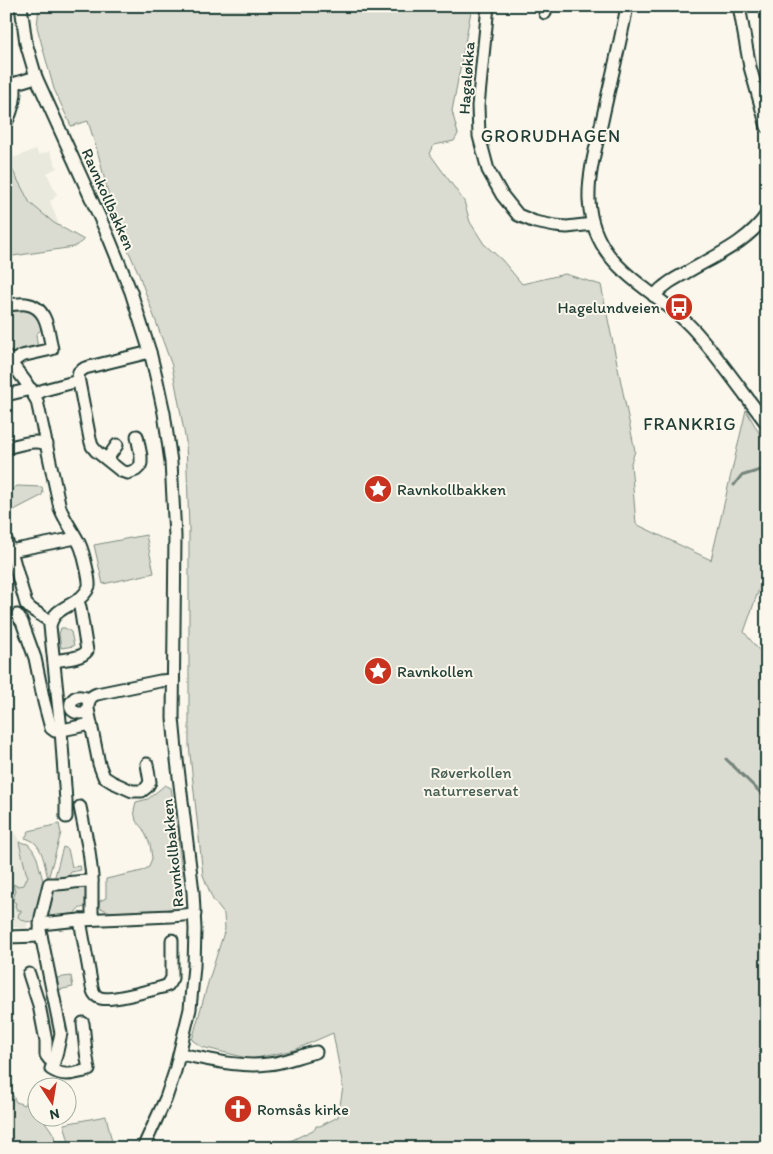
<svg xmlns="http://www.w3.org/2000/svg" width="773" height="1154" viewBox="0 0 773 1154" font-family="Itim,sans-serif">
  <rect width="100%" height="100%" fill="#fbf7ec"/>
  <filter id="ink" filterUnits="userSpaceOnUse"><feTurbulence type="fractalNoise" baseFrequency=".02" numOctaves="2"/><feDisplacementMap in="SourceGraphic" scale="10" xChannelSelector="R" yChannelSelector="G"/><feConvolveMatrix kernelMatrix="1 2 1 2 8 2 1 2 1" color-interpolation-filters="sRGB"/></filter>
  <g filter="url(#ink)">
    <g fill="#eae9de">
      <path d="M36 149 39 155 50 151 57 168 47 173 57 195 54 196 55 198 50 201 65 240 6 252V161Z"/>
      <path d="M6 808 11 830 18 836 22 854 35 889 36 896 26 929 6 926Z"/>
    </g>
    <g fill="#dbdcd1" stroke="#7d8c82">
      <path d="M39 6H472L452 111 458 134 454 141 434 145 430 154 464 201 470 222 484 244 502 260 522 284 565 274 601 285 635 451 631 463 636 524 711 560 746 410 767 447V566L744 632 767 660V1148H276L315 1129 316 1126H320L338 1117 343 1087 333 1033 294 1050 251 1059 202 1047 192 1040 208 983 225 929 224 914 213 900 203 875 189 745V528L186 442 172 366 138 272 115 221 99 157 88 121 71 126 54 89 37 27Z"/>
      <path d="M6 158 30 203 54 223 84 240 74 247 6 257Z"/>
      <path d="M24 307 37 314 43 324 41 330 36 334 38 350 12 355 6 351V310Z"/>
      <path d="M17 486 42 487 43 493 41 496 12 511 8 493Z"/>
      <path d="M146 535 154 573 103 584 94 545Z"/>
      <path d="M61 628H65L71 632 74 646 61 648 59 634Z"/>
      <path d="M165 785 171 788 182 867 181 894 173 908 164 910 111 912 105 910 98 907 100 901 106 898V879L142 871 149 867 152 858 150 844 143 829 136 821 134 810 136 802 148 799Z"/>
      <path d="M59 824 61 833 48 879C45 868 44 853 36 844 33 841 29 839 25 838L29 831Z"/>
      <path d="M19 842 28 844 33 850 37 858 42 877 45 890 36 920C29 923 24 922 18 917L19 913 21 912V910H17L15 906 16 903 13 901 15 892 13 884 17 886 24 885 28 876 26 872Z"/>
      <path d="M63 847 68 849 72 867 80 866 81 870 71 872C68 879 62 880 55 881V876Z"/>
      <path d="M87 886 88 906 78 909 73 915 70 914 50 922 43 917 52 890 60 888Z"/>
      <path d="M71 976 73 987 58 990 57 984H54L53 981 57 980V978Z"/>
      <path d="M6 1073 10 1090 16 1102 24 1105 27 1098 34 1100 37 1110 38 1116 41 1117C48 1126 57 1135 56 1148H6Z"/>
      <path d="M106 1116 112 1142 70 1146 64 1124Z"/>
    </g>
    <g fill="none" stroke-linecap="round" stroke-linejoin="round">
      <g stroke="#74847b" stroke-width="3">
        <path d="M734 485 741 476 767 468"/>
        <path d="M726 759 767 799"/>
        <path d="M765 857 767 854"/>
      </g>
      <defs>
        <g id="minor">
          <path d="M21 6 26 43 36 77 109 238 131 292 150 352 156 376 164 413 171 462 175 536 173 718 177 760 193 892 195 929 194 966 190 1009 175 1071 166 1098 143 1148"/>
          <path d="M488 6 478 106 479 136 488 170 502 195 518 215 535 222 555 226 567 227 593 224"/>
          <path d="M627 6C620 45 610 83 602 121 596 147 588 174 589 200 593 271 655 286 695 331 721 360 743 393 767 424"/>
          <path d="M739 6 750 67 767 127"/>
          <path d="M545 13V6"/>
          <path d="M6 86 36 77"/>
          <path d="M6 123C13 110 16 98 15 84"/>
          <path d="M654 296C664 284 676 278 689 271 717 255 749 241 767 214"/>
          <path d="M6 305C13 305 20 303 26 304 48 307 48 332 52 349L21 356 11 363"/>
          <path d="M6 356 25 381 37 401 60 508C65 521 74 532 80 545 83 551 90 580 89 586 88 589 87 591 85 593 75 607 54 606 50 626L61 730 66 801V817"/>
          <path d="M6 395 31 389"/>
          <path d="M34 395 44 390 78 381"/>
          <path d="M137 436 141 456V463L140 466 136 470 128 473 121 471 96 451 92 446 90 439 78 377 79 372 85 368 150 352"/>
          <path d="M6 448C19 445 34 439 47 444"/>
          <path d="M107 459 117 445"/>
          <path d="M6 540 13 558 26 604 31 609 51 622"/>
          <path d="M10 551 76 538"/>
          <path d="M17 615 22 622 35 658 44 702 51 728 55 731H57L91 724"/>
          <path d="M54 661C64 659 81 659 87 651L80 607 77 600"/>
          <path d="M88 712C64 718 68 695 81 697 84 697 87 698 89 699"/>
          <path d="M147 764 150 782 147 787 142 791H132L112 782 104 777 99 764 88 709C88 701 90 696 97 694L160 681 173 680"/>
          <path d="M80 807 89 851 92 876V919"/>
          <path d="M80 920 92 987C93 991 94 995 98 997 108 1003 150 990 163 987L168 985 172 978V940"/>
          <path d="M40 924 80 920 171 916 195 914"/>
          <path d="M6 937 41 936"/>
          <path d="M29 974 39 1005 46 1041V1055L49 1059 54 1063"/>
          <path d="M83 1023 86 1052 89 1070C74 1073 65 1078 51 1069L56 1056 61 1033 40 930 41 917 49 884C64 885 77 880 92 881"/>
          <path d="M180 1054C207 1059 240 1068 268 1064 284 1063 300 1055 316 1052"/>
        </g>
      </defs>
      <use href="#minor" stroke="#1f3d34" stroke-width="15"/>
      <use href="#minor" stroke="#fbf7ec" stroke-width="11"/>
    </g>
  </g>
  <defs>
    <symbol id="bus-disc" viewBox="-11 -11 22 22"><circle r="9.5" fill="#c8321e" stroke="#fbf7ec"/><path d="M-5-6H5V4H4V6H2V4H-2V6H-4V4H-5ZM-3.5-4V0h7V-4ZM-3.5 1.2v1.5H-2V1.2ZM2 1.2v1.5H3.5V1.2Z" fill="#fff"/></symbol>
    <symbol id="sight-disc" viewBox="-11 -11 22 22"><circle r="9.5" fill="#c8321e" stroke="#fbf7ec"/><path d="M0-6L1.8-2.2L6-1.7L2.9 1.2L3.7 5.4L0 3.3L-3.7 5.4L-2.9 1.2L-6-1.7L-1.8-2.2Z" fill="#fff"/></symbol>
    <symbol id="church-disc" viewBox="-11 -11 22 22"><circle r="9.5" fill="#c8321e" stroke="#fbf7ec"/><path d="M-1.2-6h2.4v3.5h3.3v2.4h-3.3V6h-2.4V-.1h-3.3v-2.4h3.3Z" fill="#fff"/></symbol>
  </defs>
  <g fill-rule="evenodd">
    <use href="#bus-disc" x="663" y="291" width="32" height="32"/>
    <use href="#sight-disc" x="362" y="473" width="32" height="32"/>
    <use href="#sight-disc" x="362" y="655" width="32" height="32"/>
    <use href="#church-disc" x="222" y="1093" width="32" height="32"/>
  </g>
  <g text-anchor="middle" stroke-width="4" stroke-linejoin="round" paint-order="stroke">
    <g font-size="16" fill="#1f3d34" stroke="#fbf7ec">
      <text transform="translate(466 78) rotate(-86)" y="6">Hagaløkka</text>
      <text transform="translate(109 199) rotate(66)" y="6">Ravnkollbakken</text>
      <text transform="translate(172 853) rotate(-96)" y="6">Ravnkollbakken</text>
    </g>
    <g font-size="16" fill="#1f3d34" stroke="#fbf7ec" text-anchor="start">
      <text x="660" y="313" text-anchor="end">Hagelundveien</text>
      <text x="397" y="495">Ravnkollbakken</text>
      <text x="397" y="677">Ravnkollen</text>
      <text x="257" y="1115">Romsås kirke</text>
    </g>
    <g font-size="16" fill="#455d53" stroke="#fbf7ec">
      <text x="471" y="778">Røverkollen<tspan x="471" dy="18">naturreservat</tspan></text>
    </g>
    <g font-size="18" letter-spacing="1" fill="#1f3d34" stroke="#fbf7ec">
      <text x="551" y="142">GRORUDHAGEN</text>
      <text x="690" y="430">FRANKRIG</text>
    </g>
  </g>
  <rect width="773" height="1154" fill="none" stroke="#fbf7ec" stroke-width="25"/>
  <rect x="12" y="12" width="748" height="1129" fill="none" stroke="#1f3d34" stroke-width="2" filter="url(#ink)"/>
  <g transform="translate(52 1102) rotate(168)"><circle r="24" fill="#fbf7ec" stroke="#a3ada2"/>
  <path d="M0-4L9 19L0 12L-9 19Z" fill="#c8321e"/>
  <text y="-8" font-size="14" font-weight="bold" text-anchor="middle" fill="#1f3d34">N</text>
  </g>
</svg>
